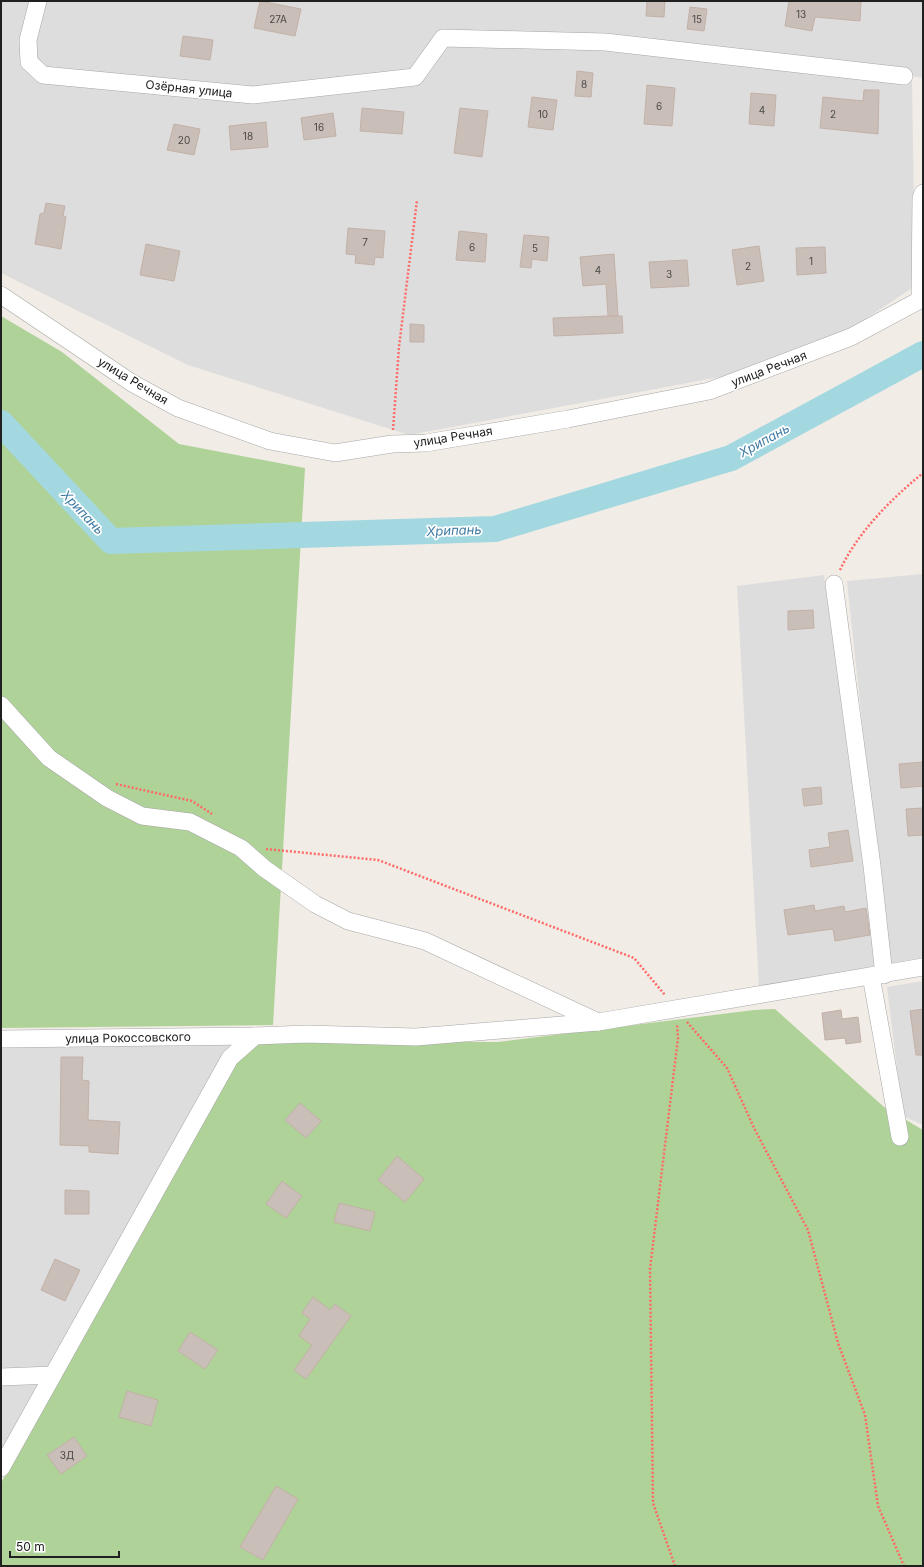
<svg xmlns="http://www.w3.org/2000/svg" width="924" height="1567" viewBox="0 0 924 1567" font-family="Inter,sans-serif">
  <rect width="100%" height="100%" fill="#f1ece6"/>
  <g fill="#dedddd">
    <path d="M1 1H923V78L912 76 915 286 846 332 725 376 409 435 188 365 1 273Z"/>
    <path d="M923 574V958L888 966 847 581Z"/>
    <path d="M824 575 877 969 759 986 737 586Z"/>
    <path d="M923 981V1125L903 1116 887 987Z"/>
    <path d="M232 1043 48 1369 1 1370V1048Z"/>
    <path d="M40 1382 1 1452V1383Z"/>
  </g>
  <g fill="#afd298">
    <path d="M1 316 62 352 179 444 305 468 273 1025 1 1028Z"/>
    <path d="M775 1009 884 1107 923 1130V1566H1V1483L235 1060 262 1041 498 1042 754 1010Z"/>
  </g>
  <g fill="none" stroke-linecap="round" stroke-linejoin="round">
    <path stroke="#a4d8e1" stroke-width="26" d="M1 423 111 541 495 529 731 458 923 354"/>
  </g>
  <g fill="#c9beb8" stroke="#c3b1a7">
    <path d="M260 1 301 9 295 36 254 28Z"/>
    <path d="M647 1H665L664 17 646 16Z"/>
    <path d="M789 1H861L860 21 815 17 812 31 785 26Z"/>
    <path d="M690 7 707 9 704 31 687 29Z"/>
    <path d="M183 36 213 40 210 60 180 56Z"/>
    <path d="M577 71 593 73 591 97 575 96Z"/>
    <path d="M647 85 675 88 672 126 644 124Z"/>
    <path d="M864 90H879L878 134 820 128 823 97 863 101Z"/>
    <path d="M751 93 776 95 774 126 749 124Z"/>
    <path d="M532 97 557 100 553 130 528 127Z"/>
    <path d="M362 108 404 112 402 134 360 131Z"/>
    <path d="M460 108 488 111 482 157 454 153Z"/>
    <path d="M333 113 336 136 304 140 301 118Z"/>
    <path d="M266 122 268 147 231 150 229 126Z"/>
    <path d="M174 124 200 129 194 155 167 150Z"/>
    <path d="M46 203 65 206 63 216 66 217 61 249 35 244 40 214 44 213Z"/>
    <path d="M348 228 385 231 383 258 375 257 374 265 355 263 356 255 346 254Z"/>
    <path d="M459 231 487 234 485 262 456 260Z"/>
    <path d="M524 235 549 237 547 261 532 259 531 268 520 267Z"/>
    <path d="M146 244 180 251 174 281 140 275Z"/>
    <path d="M759 246 764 281 737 285 732 250Z"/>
    <path d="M825 247 826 273 797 275 796 248Z"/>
    <path d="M614 254 618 316H609H622L623 333 554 336 553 318 608 316 606 284 583 286 580 257Z"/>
    <path d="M687 260 689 286 651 288 649 262Z"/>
    <path d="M410 324 424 325V342H410Z"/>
    <path d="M813 610 814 628 788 630V611Z"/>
    <path d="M923 762V786L901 788 899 764Z"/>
    <path d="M821 787 822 804 804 806 802 789Z"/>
    <path d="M923 808V835L908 836 906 809Z"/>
    <path d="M848 830 853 861 811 867 809 850 830 847 828 833Z"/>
    <path d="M814 905 815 911 844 906 845 912 866 908 870 935 835 941 833 929 788 935 784 910Z"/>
    <path d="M923 1009V1055H916L910 1011Z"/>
    <path d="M841 1010 842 1019 858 1017 861 1042 846 1044 845 1038 825 1040 822 1013Z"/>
    <path d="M61 1057H83L82 1080 89 1081 88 1120 120 1122 118 1154 89 1152V1146L60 1145Z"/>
    <path d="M300 1103 321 1121 306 1138 285 1120Z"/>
    <path d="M397 1156 424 1179 405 1202 378 1180Z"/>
    <path d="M282 1181 302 1196 286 1218 266 1204Z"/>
    <path d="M65 1190 89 1191V1214H65Z"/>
    <path d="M339 1203 375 1212 370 1231 334 1222Z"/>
    <path d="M55 1259 80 1270 65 1301 41 1290Z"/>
    <path d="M313 1297 330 1310 335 1304 351 1316 306 1379 294 1370 312 1345 299 1336 310 1319 302 1313Z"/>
    <path d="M190 1332 218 1350 205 1369 178 1351Z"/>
    <path d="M127 1391 158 1400 151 1426 119 1417Z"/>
    <path d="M74 1437 87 1456 61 1474 47 1455Z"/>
    <path d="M276 1486 298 1499 263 1560 240 1547Z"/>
  </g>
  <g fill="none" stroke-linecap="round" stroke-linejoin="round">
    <defs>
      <g id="minor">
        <path d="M38 1 28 40 29 62 43 75 253 95 415 77 443 38 605 42 904 76"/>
        <path d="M1 295 132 383 178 408 270 441 335 453 392 444 426 443 568 419 709 391 851 337 920 300H923"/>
        <path d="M920 300 921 198 923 193"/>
        <path d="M834 584 872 866 884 975"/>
        <path d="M1 705 49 758 107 798 142 816 190 822 241 848 265 869 315 904 348 921 425 941 598 1022"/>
        <path d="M871 976 900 1137"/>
        <path d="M1 1039 255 1036"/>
        <path d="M1 1377 53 1375"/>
        <path d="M1 1468 230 1058 255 1036 306 1034 416 1037 598 1022 923 967"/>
      </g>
    </defs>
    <use href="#minor" stroke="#a7a7a7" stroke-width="18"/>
    <g stroke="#ff6a68" stroke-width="2.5" stroke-dasharray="2 2" stroke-linecap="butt">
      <path d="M393 430 399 347 417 200"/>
      <path d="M840 570C858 532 891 499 923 473"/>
      <path d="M116 784 192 801 212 814"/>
      <path d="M266 849 378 860 634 958 665 995"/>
      <path d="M687 1022 727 1068 755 1130 808 1230 838 1343 865 1415 878 1506 904 1566"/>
      <path d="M675 1566 653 1503 650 1269 678 1038 677 1024"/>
    </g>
    <use href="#minor" stroke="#fff" stroke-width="17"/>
  </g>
  <g text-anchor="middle" stroke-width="3.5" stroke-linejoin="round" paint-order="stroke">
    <g font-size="10" fill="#4a4846">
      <text x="801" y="18">13</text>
      <text x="278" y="23">27А</text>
      <text x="697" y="23">15</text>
      <text x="584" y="88">8</text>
      <text x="659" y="110">6</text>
      <text x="762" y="114">4</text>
      <text x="543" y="118">10</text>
      <text x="833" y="118">2</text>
      <text x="319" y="131">16</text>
      <text x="248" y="140">18</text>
      <text x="184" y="144">20</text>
      <text x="365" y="246">7</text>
      <text x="472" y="251">6</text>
      <text x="535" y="252">5</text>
      <text x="811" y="265">1</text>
      <text x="748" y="270">2</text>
      <text x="598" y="274">4</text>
      <text x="669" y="278">3</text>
      <text x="67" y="1459">3Д</text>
    </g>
    <g font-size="12" fill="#202020" stroke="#fff">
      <text transform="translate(189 89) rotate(6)" y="4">Озёрная улица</text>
      <text transform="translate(769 369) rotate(-21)" y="4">улица Речная</text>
      <text transform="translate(133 381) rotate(31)" y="4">улица Речная</text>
      <text transform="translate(453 437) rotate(-9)" y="4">улица Речная</text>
      <text transform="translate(128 1038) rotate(-1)" y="4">улица Рокоссовского</text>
    </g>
    <g font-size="13" font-style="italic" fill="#417ca5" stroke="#fff">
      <text transform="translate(764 440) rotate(-29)" y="5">Хрипань</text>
      <text transform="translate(83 512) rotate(47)" y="5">Хрипань</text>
      <text transform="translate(454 530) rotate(-2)" y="5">Хрипань</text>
    </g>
  </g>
  <rect width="924" height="1567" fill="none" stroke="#202020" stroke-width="4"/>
  <path d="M10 1551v6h109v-6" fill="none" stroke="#202020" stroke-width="2"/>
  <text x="16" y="1551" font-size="12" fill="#202020" stroke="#ffffff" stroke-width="3" paint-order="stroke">50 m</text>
</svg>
